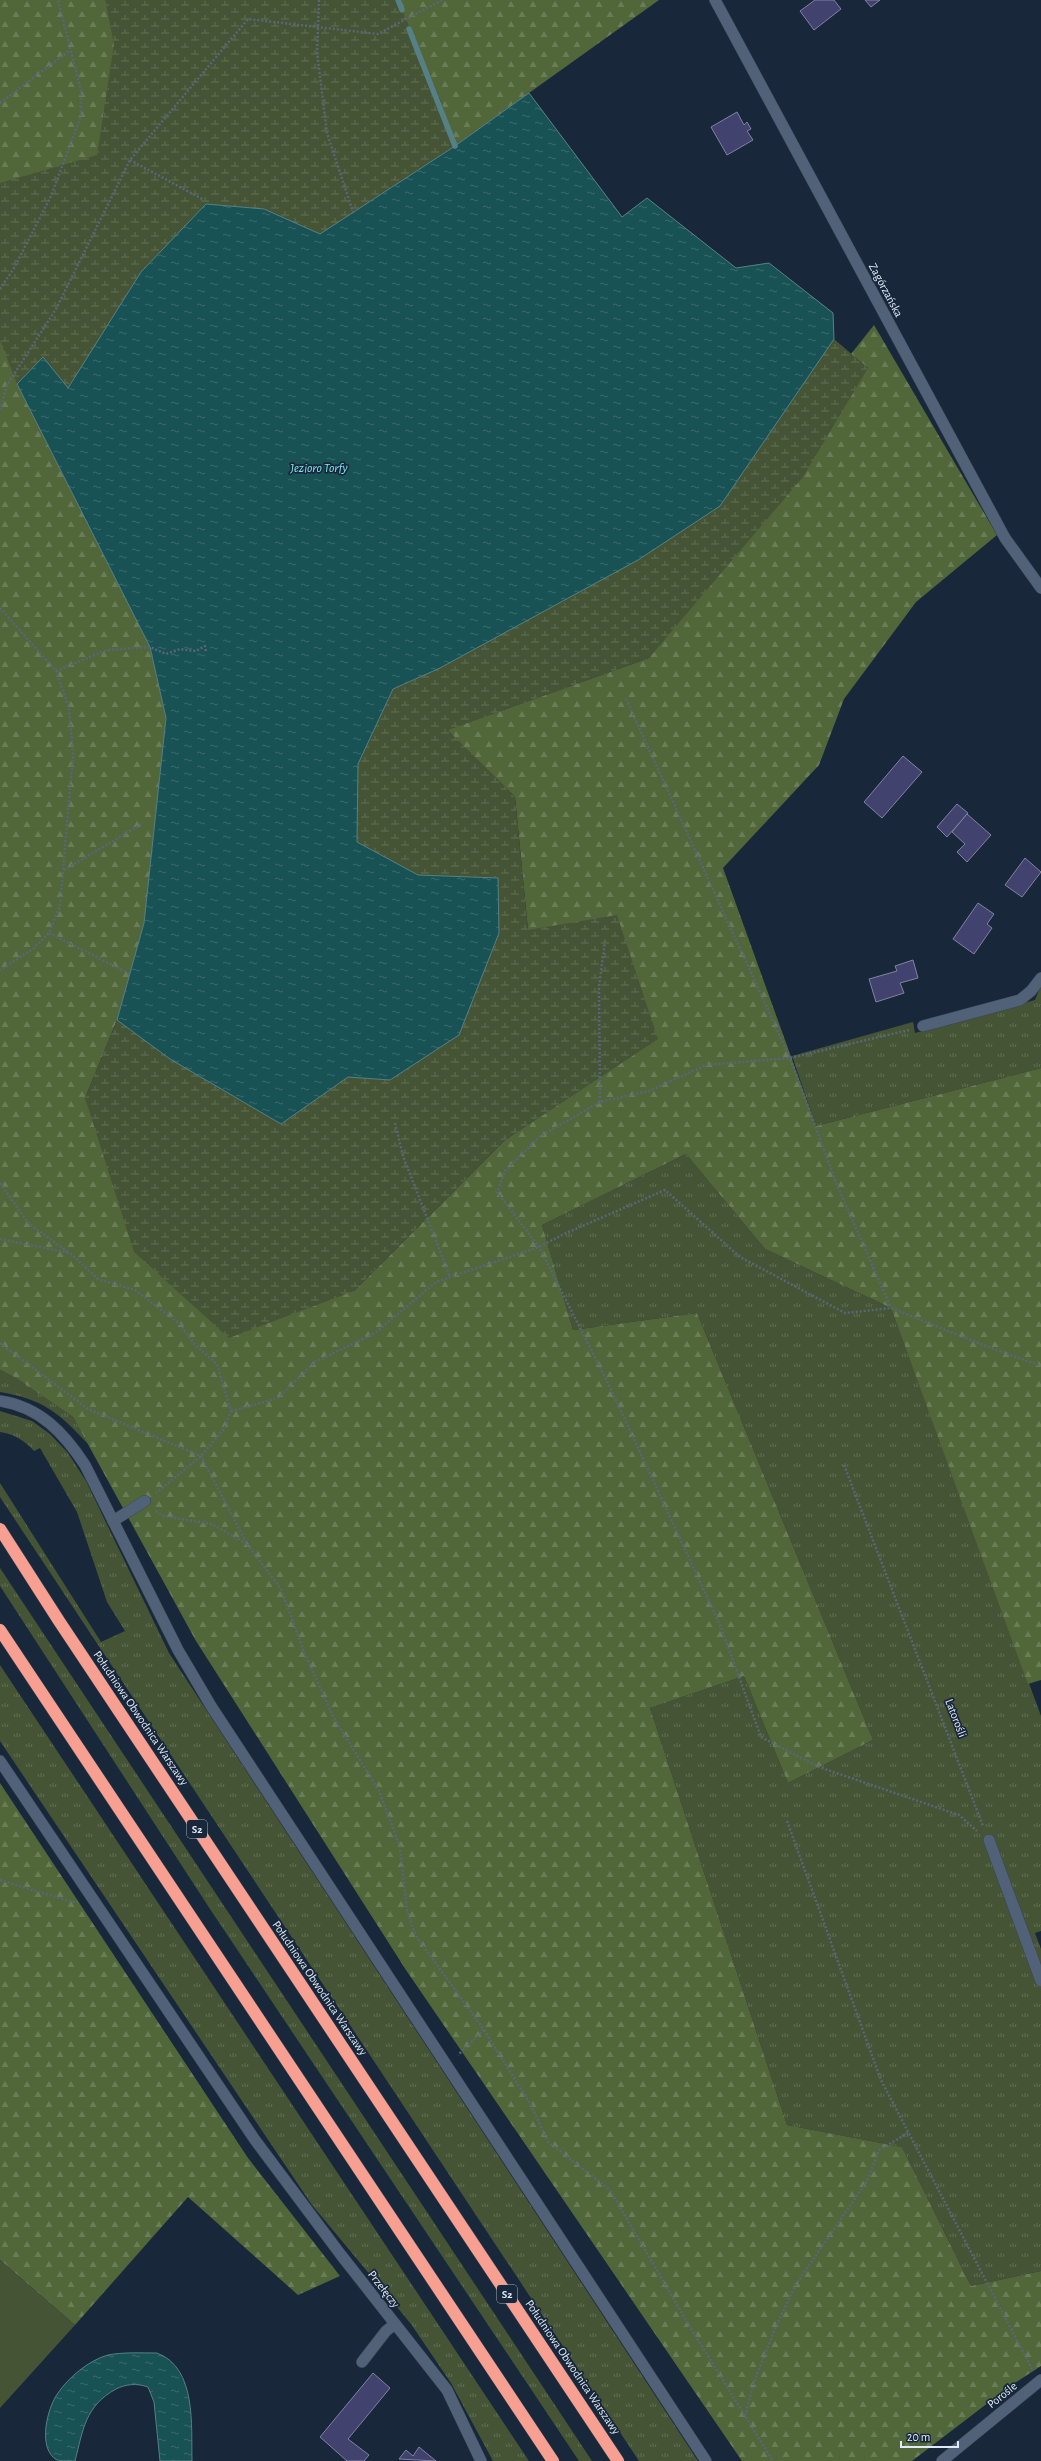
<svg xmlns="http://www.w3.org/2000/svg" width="1041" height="2461" viewBox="0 0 1041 2461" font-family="'Alegreya Sans',sans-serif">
  <defs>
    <pattern id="grass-tufts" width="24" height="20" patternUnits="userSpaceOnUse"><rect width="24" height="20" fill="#455435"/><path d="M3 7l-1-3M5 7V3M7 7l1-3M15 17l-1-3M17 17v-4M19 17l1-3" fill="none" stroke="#606d53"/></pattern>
    <pattern id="forest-firs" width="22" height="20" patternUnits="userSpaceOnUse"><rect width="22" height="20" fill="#51673a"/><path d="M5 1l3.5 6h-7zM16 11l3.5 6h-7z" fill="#6a7d57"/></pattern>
    <pattern id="wetland-marsh" width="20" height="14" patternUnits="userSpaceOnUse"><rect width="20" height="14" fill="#455435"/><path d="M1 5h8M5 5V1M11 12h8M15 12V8" fill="none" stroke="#606d53"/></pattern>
    <pattern id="water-ripples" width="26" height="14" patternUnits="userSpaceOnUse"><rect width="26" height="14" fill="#195255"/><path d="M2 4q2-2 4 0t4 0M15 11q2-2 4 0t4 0" fill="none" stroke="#3a6b6e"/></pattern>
  </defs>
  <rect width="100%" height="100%" fill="#19273b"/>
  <g fill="url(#grass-tufts)">
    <path d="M1041 985V1068L816 1126 792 1056 913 1022 915 1033 1035 1000Z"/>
    <path d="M686 1154 765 1249 891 1308 1041 1716V1931L1035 1933 1041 1949V2271L971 2286 902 2147 787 2125 650 1708 744 1676 788 1783 873 1740 697 1313 573 1330 542 1225Z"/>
    <path d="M0 1370 16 1378 73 1417 88 1444C59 1413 43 1399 0 1392Z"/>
    <path d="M0 1411 32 1421 50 1434 68 1453 86 1481 169 1653 698 2461H639L0 1497V1483L101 1642 125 1631 107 1602 77 1512 40 1448 34 1451C24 1440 14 1434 0 1432Z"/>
    <path d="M0 1568 592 2461H579L210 1909 0 1586Z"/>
    <path d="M0 1665 529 2461H493L451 2383 411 2324 312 2205 0 1741Z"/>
  </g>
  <g fill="url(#forest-firs)">
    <path d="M0 0H659L455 146 150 647 166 718 144 923 117 1020 85 1098 354 1291 505 1140 657 1039 528 930 515 797 447 730 649 658 868 368 851 354 874 325 997 535 916 602 844 699 819 765 723 868 816 1126 1041 1068V1680L1028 1684 891 1308 765 1249 686 1154 542 1225 573 1330 697 1313 873 1740 788 1783 744 1676 650 1708 787 2125 902 2147 971 2286 1041 2271V2366L1010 2386 912 2461H742L406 1970 196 1641 73 1417 16 1378 0 1370Z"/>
    <path d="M0 1783 248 2158 340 2276 298 2295 188 2197 75 2325 0 2260Z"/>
  </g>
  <path fill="url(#wetland-marsh)" d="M105 0H398L441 101 455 146 529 93 622 217 647 198 736 268 769 263 833 313 834 339 868 368 803 477 649 658 448 730 515 797 528 930 617 915 658 1039 505 1140 354 1291 229 1338 134 1252 85 1098 117 1020 144 923 166 718 150 647 17 384 0 340V183L97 155 114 44Z"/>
  <path fill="#455435" d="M0 2260 75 2325 0 2408Z"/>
  <g fill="url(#water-ripples)" stroke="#558086">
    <path d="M529 93 622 217 647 198 736 268 769 263 833 313 834 339 720 506 638 560 440 668 393 689 358 764 357 842 418 875 498 878 499 933 459 1035 390 1080 348 1077 281 1124 170 1059 117 1020 144 923 166 718 150 647 17 384 43 357 68 388 141 272 206 204 264 209 320 234 455 146Z"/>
    <path d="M157 2353C197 2368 191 2426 192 2461H160L154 2402 148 2387C137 2383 126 2384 116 2389 85 2406 83 2430 75 2461 70 2461 61 2461 57 2460 37 2449 47 2408 58 2393 68 2378 89 2360 108 2355 123 2352 141 2353 157 2353Z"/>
  </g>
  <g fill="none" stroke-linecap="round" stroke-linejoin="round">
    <g stroke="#558086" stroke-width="5.5">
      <path d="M398 0 402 10"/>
      <path d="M409 29 455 146"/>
    </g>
  </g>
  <g fill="#41436e" stroke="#80839f">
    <path d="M815 0H834L841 9 814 30 800 11Z"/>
    <path d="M865 0H880L871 7Z"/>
    <path d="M737 112 744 125 747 122 751 129 747 131 753 140 727 155 711 127Z"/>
    <path d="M903 756 922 772 882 818 864 802Z"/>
    <path d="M957 804 968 813 947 837 937 827Z"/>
    <path d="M967 814 991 835 967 862 957 852 965 844 952 832Z"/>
    <path d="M1025 858 1041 872 1022 897 1005 885Z"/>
    <path d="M978 903 994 914 987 924 992 928 974 954 953 939Z"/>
    <path d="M913 960 918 978 900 983 904 993 876 1002 869 979 897 971 895 966Z"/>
    <path d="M373 2373 390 2388 348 2439 369 2455 364 2461H347L320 2437Z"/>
    <path d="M419 2447 436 2461 399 2459 406 2450 413 2456Z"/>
  </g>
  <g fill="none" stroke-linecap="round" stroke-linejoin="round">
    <defs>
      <g id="service">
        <path d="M923 1026 1020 1000 1031 991 1041 978"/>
        <path d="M113 1521 145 1501"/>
        <path d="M362 2362 386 2331 395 2324"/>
      </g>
      <g id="minor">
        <path d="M715 0 1005 538 1041 588"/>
        <path d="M0 1401C40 1407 64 1433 85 1465L178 1650 211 1706 706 2461"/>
        <path d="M0 1761 255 2140 341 2255 447 2390 481 2461"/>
        <path d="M989 1840 1041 1981"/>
        <path d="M942 2461 1041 2380"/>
      </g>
      <g id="motorway">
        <path d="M0 1529 59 1621 618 2461"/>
        <path d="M0 1630 553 2461"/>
      </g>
    </defs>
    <use href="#service" stroke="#394556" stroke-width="12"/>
    <use href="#minor" stroke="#394556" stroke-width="12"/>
    <use href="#motorway" stroke="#394556" stroke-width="13"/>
    <g stroke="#596678" stroke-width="2.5" stroke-dasharray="2 2" stroke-linecap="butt">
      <path d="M319 0 317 52 327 133 354 215"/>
      <path d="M0 103 69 51"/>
      <path d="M130 160 204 200"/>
      <path d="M0 289 14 268 51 196 81 116V91L58 0"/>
      <path d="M0 410 7 385 56 309 130 160 248 19 378 34 442 0"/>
      <path d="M0 608 56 671 69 708 73 754 60 906 49 933 33 949 0 970"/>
      <path d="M56 671 107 650 150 647 166 654 180 649 196 651 205 646 206 652"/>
      <path d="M626 699 790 1058 837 1185 891 1308"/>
      <path d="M64 870 142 824"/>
      <path d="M49 933 130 974"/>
      <path d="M909 1030 790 1058 706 1065 649 1091 600 1102 539 1137 505 1171 497 1192 539 1247 608 1383 720 1625 761 1737 819 1767 959 1815 977 1831"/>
      <path d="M600 1102 599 986 605 941"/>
      <path d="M395 1123 403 1156 450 1277"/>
      <path d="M0 1183 29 1224 68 1252"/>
      <path d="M0 1239 70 1253 98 1279 135 1290 180 1324 194 1344 217 1364 231 1411 224 1429 201 1456 156 1493"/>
      <path d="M0 1343 88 1409 201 1456 247 1544 281 1589 304 1652 334 1718 379 1791 400 1847 407 1910 416 1936 484 2030 458 2055"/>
      <path d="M231 1411 278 1398 315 1362 375 1333 436 1282 539 1247 564 1234 665 1190 740 1257 845 1313 891 1308 983 1345 1041 1366"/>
      <path d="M844 1465 983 1826"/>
      <path d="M156 1511 163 1516 212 1524 247 1544"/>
      <path d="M787 1821 881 2080 1032 2369"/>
      <path d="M0 1880 72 1902H78"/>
      <path d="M484 2030 531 2105 548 2142 610 2190 690 2327 773 2461"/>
      <path d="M745 2416 753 2385 774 2331 795 2286 867 2181 879 2150 908 2133"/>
    </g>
    <use href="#service" stroke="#516278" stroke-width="11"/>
    <use href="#minor" stroke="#516278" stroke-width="11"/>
    <use href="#motorway" stroke="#f7a091" stroke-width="12"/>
  </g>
  <g text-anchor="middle" stroke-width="3.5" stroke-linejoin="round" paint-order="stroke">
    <g fill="#19273b" stroke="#a5b0c0" stroke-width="1">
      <rect x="187" y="1820" width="20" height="18" rx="3"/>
      <rect x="497" y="2285" width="20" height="18" rx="3"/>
    </g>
    <g font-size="11" font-weight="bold" fill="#e1ebf9">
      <text x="197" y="1833">S2</text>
      <text x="507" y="2298">S2</text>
    </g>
    <g font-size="12" fill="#e1ebf9" stroke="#19273b">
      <text transform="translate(886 290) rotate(62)" y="4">Zagórzańska</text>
      <text transform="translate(141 1718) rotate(56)" y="4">Południowa Obwodnica Warszawy</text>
      <text transform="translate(956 1718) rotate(69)" y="4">Latorośli</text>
      <text transform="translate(320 1988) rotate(56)" y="4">Południowa Obwodnica Warszawy</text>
      <text transform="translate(384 2289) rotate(52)" y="4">Przełęczy</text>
      <text transform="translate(573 2367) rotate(56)" y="4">Południowa Obwodnica Warszawy</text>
      <text transform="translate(1002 2395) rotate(-39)" y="4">Porośle</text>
    </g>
    <g font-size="13" font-style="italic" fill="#7ae9ee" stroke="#19273b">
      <text x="319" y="472">Jezioro Torfy</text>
    </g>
  </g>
  <path d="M901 2441v6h57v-6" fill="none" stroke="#e1ebf9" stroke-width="2"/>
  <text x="907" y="2441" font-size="12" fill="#e1ebf9" stroke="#19273b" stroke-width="3" paint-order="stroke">20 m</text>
</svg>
